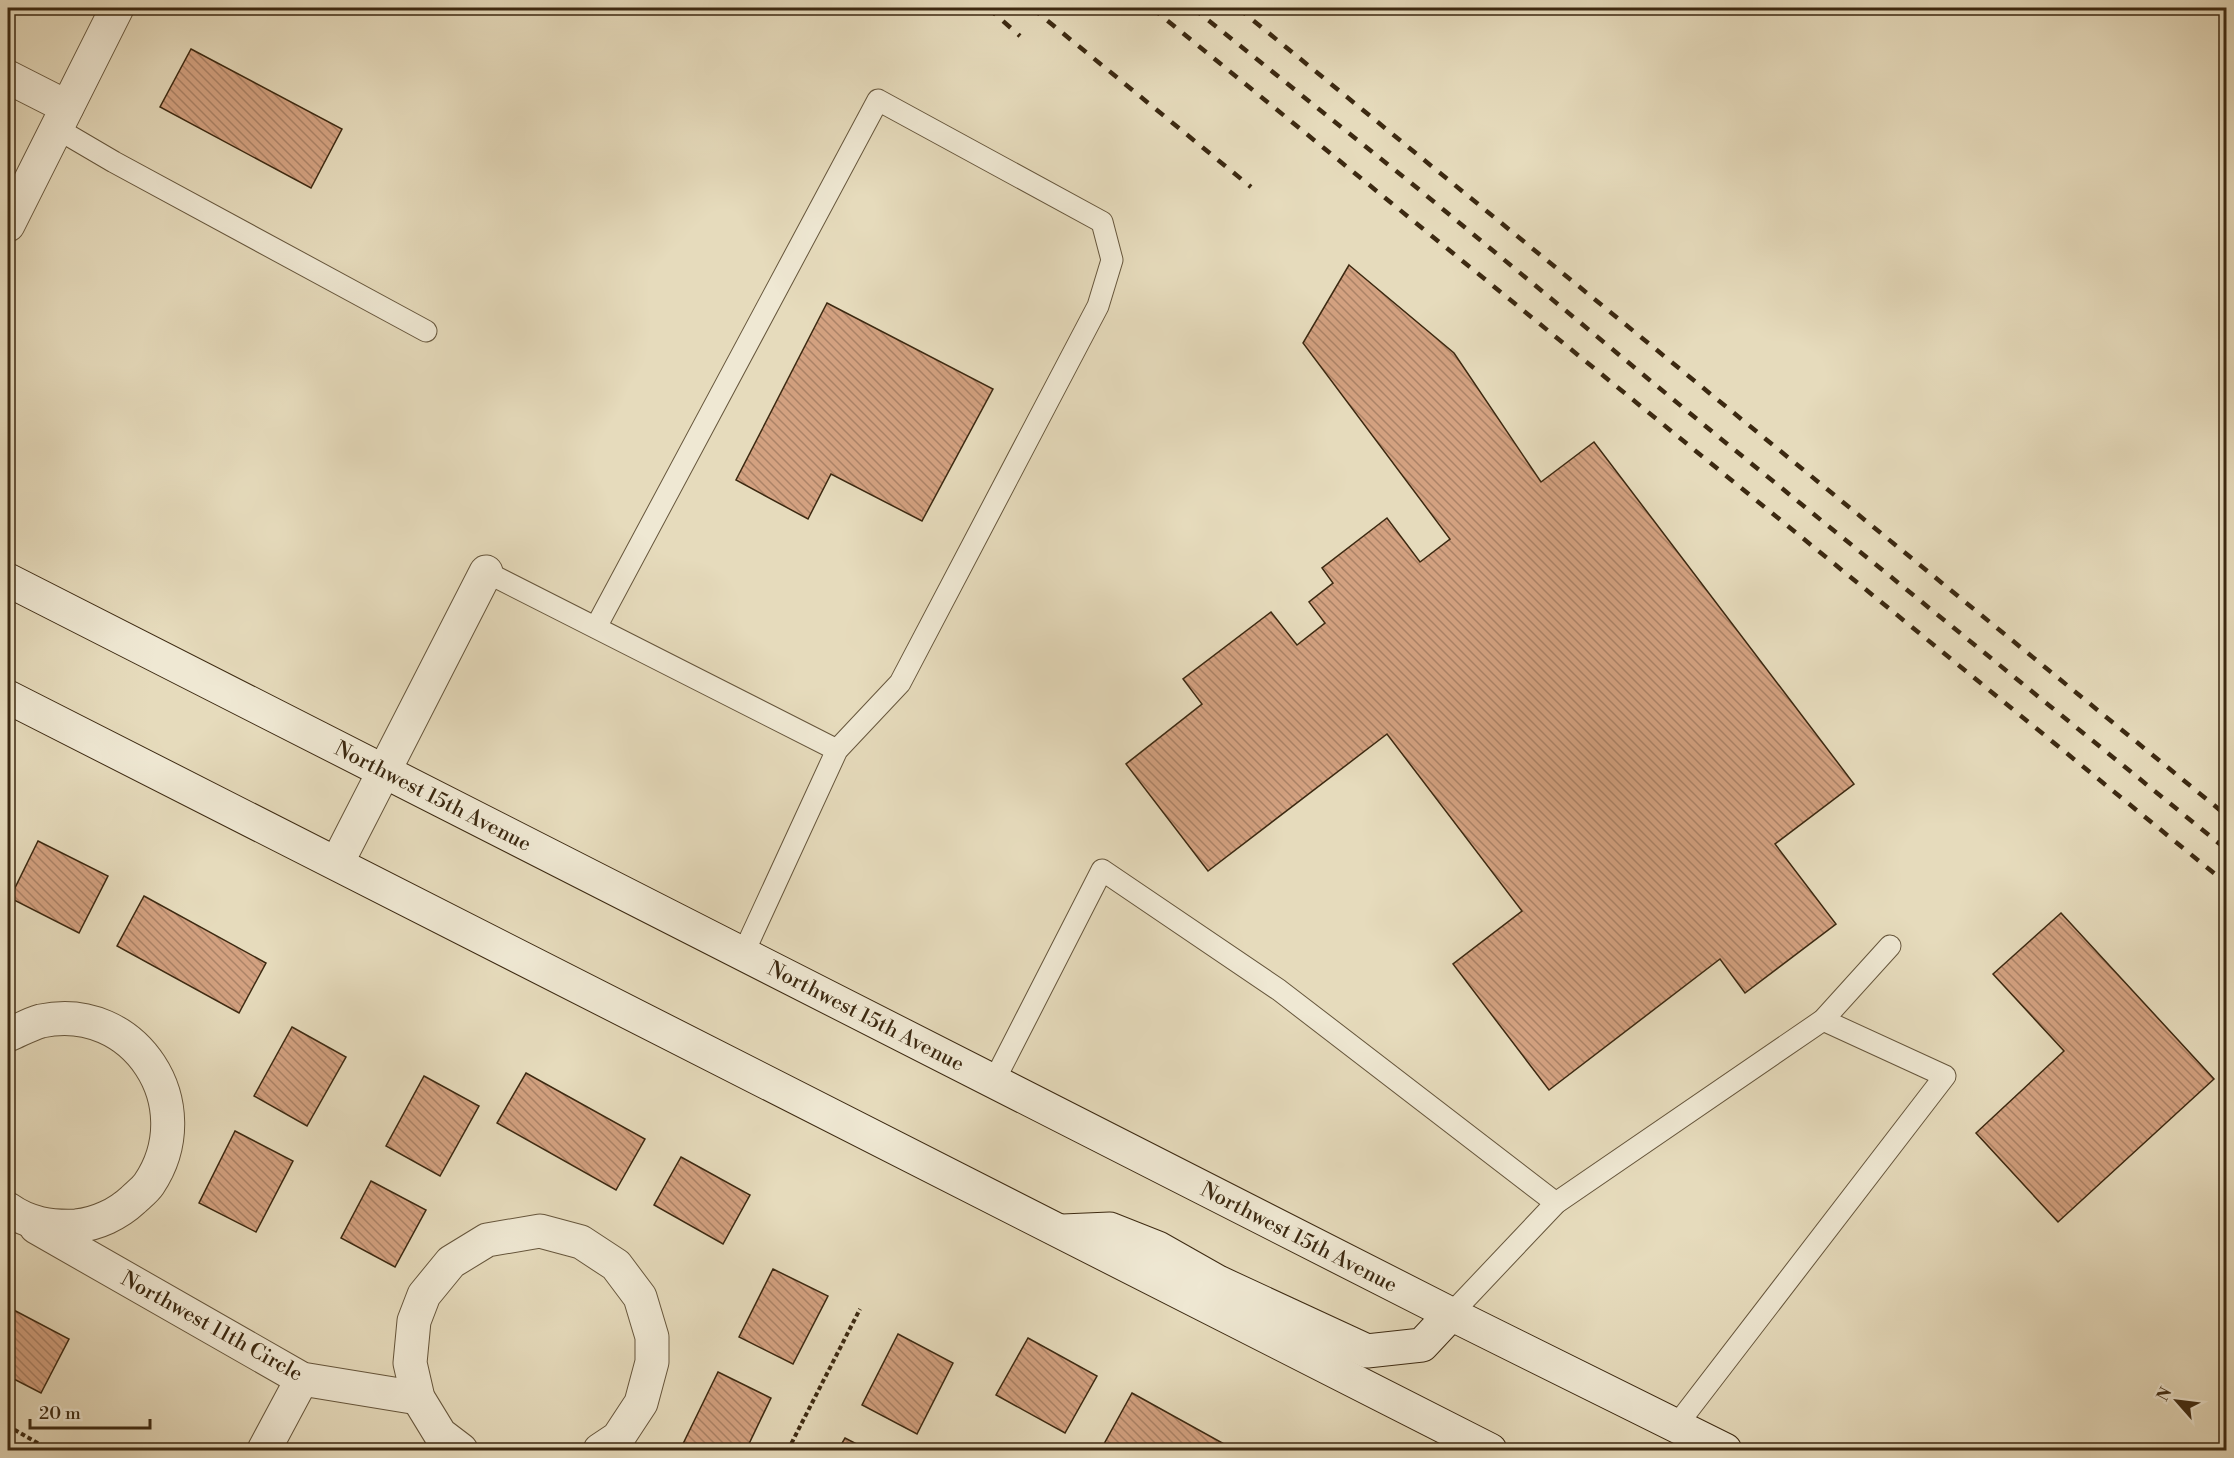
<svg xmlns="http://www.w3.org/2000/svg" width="2234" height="1458" viewBox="0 0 2234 1458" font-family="'Libre Bodoni',serif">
  <defs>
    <pattern id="building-back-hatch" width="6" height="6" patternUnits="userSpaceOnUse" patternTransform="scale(1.5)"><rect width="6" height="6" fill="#d3a180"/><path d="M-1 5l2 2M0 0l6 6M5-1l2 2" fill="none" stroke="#ac8367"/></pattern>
  </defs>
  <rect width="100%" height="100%" fill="#e6dbbc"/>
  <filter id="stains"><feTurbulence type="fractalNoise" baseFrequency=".00333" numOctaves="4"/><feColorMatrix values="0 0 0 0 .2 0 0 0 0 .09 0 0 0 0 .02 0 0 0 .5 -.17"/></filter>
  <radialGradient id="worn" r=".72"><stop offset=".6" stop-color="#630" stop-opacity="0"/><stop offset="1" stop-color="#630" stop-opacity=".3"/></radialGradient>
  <g fill="url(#building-back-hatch)" stroke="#3c2911" stroke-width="1.5">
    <path d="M191 49 342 129 311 188 160 107Z"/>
    <path d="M1349 265 1454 353 1541 482 1594 442 1854 784 1775 844 1836 924 1745 993 1720 959 1549 1090 1453 964 1522 911 1387 734 1208 871 1126 764 1202 704 1183 679 1271 612 1297 645 1325 623 1309 602 1333 583 1322 568 1387 518 1420 562 1450 539 1303 343Z"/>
    <path d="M827 303 993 389 922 521 831 474 808 519 736 480Z"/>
    <path d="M38 841 108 876 79 933 10 898Z"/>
    <path d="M144 896 266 963 239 1013 117 946Z"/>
    <path d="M2061 913 2214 1079 2058 1222 1976 1133 2064 1051 1993 974Z"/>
    <path d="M292 1027 346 1057 307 1126 254 1096Z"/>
    <path d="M526 1073 645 1139 616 1190 497 1123Z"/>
    <path d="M424 1076 479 1106 440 1176 386 1146Z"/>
    <path d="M235 1131 293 1161 256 1232 199 1203Z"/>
    <path d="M681 1157 750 1195 723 1244 654 1205Z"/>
    <path d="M371 1181 426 1210 395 1267 341 1238Z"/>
    <path d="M773 1269 828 1296 793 1364 739 1337Z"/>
    <path d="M8 1307 69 1339 41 1393 8 1376Z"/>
    <path d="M898 1334 953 1363 917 1434 862 1405Z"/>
    <path d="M1028 1338 1097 1376 1065 1433 996 1395Z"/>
    <path d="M718 1372 771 1398 746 1450H680Z"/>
    <path d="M1132 1393 1235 1450H1116L1104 1444Z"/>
    <path d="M845 1438 868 1450H838Z"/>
  </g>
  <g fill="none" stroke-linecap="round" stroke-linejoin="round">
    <defs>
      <g id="lane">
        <path d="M56 128 114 162 426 331"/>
        <path d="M486 572 837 750"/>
        <path d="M596 627 878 100 1102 222 1112 260 1098 306 900 683 837 750 743 954"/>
        <path d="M994 1081 1102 870 1279 990 1556 1203"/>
        <path d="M1451 1314 1556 1203 1823 1020 1890 946"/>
        <path d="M1676 1426 1945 1076 1823 1020"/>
      </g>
      <g id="street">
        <path d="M8 77 67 107"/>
        <path d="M8 225 117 8"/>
        <path d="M337 863 486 572"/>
        <path d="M8 1035C18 1031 30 1024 41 1021 135 1001 202 1105 149 1184 145 1190 138 1195 133 1200 118 1214 97 1224 76 1226 51 1227 29 1224 8 1209"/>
        <path d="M36 1227 302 1379 418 1398"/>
        <path d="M264 1450 302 1379"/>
        <path d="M461 1450 440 1434 418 1398 410 1363 414 1321 424 1295 451 1262 487 1240 540 1231 581 1242 616 1265 640 1297 652 1337V1362L641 1403 618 1438 600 1450"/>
      </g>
      <g id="secondary">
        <path d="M8 580 1451 1314 1725 1450"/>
        <path d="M8 697 1490 1450"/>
        <path d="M1063 1231 1110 1229 1158 1248 1218 1282 1367 1351 1422 1345 1451 1314"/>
      </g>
    </defs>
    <use href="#lane" stroke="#66563c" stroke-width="23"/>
    <use href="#street" stroke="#66563c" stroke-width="35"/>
    <use href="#secondary" stroke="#3c2911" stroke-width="35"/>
    <g stroke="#3c2911" stroke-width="4" stroke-dasharray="4.5 3" stroke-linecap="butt">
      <path d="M8 1426 50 1450"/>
      <path d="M788 1450 860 1309"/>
    </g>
    <use href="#lane" stroke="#efe8d3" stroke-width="21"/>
    <use href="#street" stroke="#efe8d3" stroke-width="33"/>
    <use href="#secondary" stroke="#efe8d3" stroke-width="33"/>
    <g stroke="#3c2911" stroke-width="4.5" stroke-dasharray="10 10" stroke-linecap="butt">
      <path d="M988 8 1020 36"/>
      <path d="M1032 8 1251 187"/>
      <path d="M1152 8 2226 883"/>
      <path d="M1193 8 1416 187 1715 434 2226 849"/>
      <path d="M1238 8 2226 815"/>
    </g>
  </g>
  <g text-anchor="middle" stroke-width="4.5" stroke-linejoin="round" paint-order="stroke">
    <g font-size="21" fill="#3c2911" stroke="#efe8d3">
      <text transform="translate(433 796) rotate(27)" y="7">Northwest 15th Avenue</text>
      <text transform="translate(866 1016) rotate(27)" y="7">Northwest 15th Avenue</text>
      <text transform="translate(1299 1237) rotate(27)" y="7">Northwest 15th Avenue</text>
      <text transform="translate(212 1326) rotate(29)" y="7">Northwest 11th Circle</text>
    </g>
  </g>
  <rect width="2234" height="1458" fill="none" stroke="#e6dbbc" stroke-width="30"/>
  <rect x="9" y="9" width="2216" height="1440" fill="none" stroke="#3c2911" stroke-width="3"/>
  <rect x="15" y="15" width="2204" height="1428" fill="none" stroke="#3c2911" stroke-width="1.5"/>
  <g transform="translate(2177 1401) rotate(298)" stroke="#efe8d3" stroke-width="4.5" paint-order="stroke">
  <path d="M0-4.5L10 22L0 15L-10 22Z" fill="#3c2911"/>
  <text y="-9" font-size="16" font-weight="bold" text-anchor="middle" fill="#3c2911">N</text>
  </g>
  <path d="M30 1419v9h120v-9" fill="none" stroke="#3c2911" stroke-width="3"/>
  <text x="39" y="1419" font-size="18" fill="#3c2911" stroke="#efe8d3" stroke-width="4.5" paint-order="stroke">20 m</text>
  <rect width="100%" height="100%" filter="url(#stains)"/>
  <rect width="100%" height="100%" fill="url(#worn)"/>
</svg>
